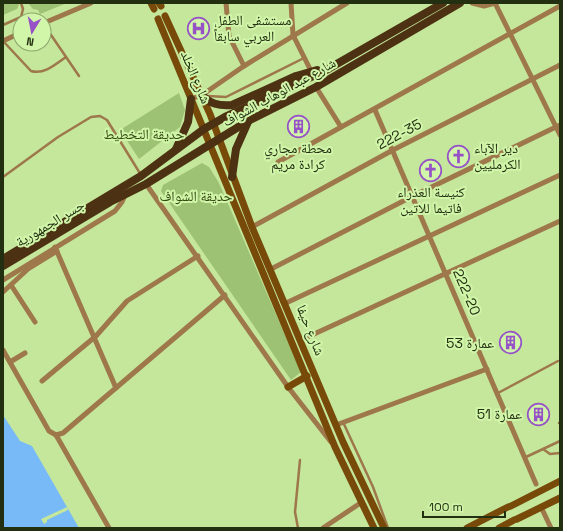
<svg xmlns="http://www.w3.org/2000/svg" width="563" height="531" viewBox="0 0 563 531" font-family="'Space Grotesk','Noto Naskh Arabic',sans-serif">
  <rect width="100%" height="100%" fill="#c4e79c"/>
  <g fill="#9ec273">
    <path d="M3 3H18L19 5 17 9 3 15Z"/>
    <path d="M28 3H67L40 14 38 10 33 9Z"/>
    <path d="M179 93 185 110 180 127 139 159 120 130Z"/>
    <path d="M202 163 209 167 219 183 301 372 291 380 161 191 163 185Z"/>
  </g>
  <path fill="#78b9f8" d="M3 415 20 441 32 446 79 528H3Z"/>
  <path fill="#c4e79c" d="M67 507 68 510 47 520V522L44 524 41 519Z"/>
  <g fill="none" stroke-linecap="round" stroke-linejoin="round">
    <g stroke="#9e774a" stroke-width="2.5">
      <path d="M3 25 21 17 23 9 21 3"/>
      <path d="M49 32 79 76"/>
      <path d="M3 41 31 71C44 75 56 64 66 57"/>
      <path d="M208 96 226 97 304 58"/>
      <path d="M3 177 58 137 91 117 100 116 107 120 141 175"/>
      <path d="M498 393 558 361"/>
      <path d="M343 422 373 487 388 528"/>
      <path d="M559 423H560"/>
      <path d="M543 449 550 454 560 453"/>
      <path d="M526 457 560 441"/>
      <path d="M298 528 295 512 300 460"/>
    </g>
    <g stroke="#9e774a" stroke-width="5">
      <path d="M226 3 229 36 244 66"/>
      <path d="M291 3 293 35 311 71"/>
      <path d="M472 3 484 6 495 3 560 135"/>
      <path d="M44 23 91 3"/>
      <path d="M3 41 20 33"/>
      <path d="M316 87 341 127"/>
      <path d="M191 99 202 95 244 66 347 3"/>
      <path d="M375 110 536 484"/>
      <path d="M278 162 560 6"/>
      <path d="M146 184 288 387 331 442"/>
      <path d="M252 227 393 150 560 65"/>
      <path d="M55 247 116 388"/>
      <path d="M271 269 413 196 560 125"/>
      <path d="M3 280 115 211 122 202 125 195"/>
      <path d="M11 285 35 322"/>
      <path d="M3 292 28 269 57 251"/>
      <path d="M286 303 560 175"/>
      <path d="M301 340 560 221"/>
      <path d="M3 350 49 431 56 435"/>
      <path d="M10 362 25 353"/>
      <path d="M42 381 96 336 127 301 198 256"/>
      <path d="M336 425 487 369"/>
      <path d="M56 435 63 433 225 295"/>
      <path d="M56 435 109 528"/>
      <path d="M541 507 551 528"/>
      <path d="M323 528 362 502"/>
    </g>
    <g stroke="#774a09" stroke-width="7">
      <path d="M151 3 154 9"/>
      <path d="M159 3 161 6"/>
      <path d="M165 16 210 114 252 227 343 442 384 528"/>
      <path d="M158 19 335 447 374 528"/>
      <path d="M288 387 307 376"/>
      <path d="M511 506 560 481"/>
      <path d="M517 519 560 498"/>
      <path d="M467 528 508 507"/>
      <path d="M499 528 514 520"/>
    </g>
    <g stroke="#4c3212" stroke-width="8">
      <path d="M202 95C210 104 219 106 232 105L296 76 317 70"/>
      <path d="M176 149 188 122 191 99"/>
      <path d="M232 177 236 149 248 122"/>
      <path d="M3 259 141 176 204 129 225 117 328 69 443 3"/>
      <path d="M3 266 110 202 146 184 248 121 316 87 460 3"/>
    </g>
  </g>
  <defs>
    <symbol id="hospital-ring" viewBox="-11 -11 22 22"><circle r="9.5" fill="#d1f5a9" stroke="#9652c6" stroke-width="1.5"/><path d="M-5-5h3v3.5h4V-5h3V5h-3V1.5h-4V5h-3Z" fill="#9652c6"/></symbol>
    <symbol id="building-ring" viewBox="-11 -11 22 22"><circle r="9.5" fill="#d1f5a9" stroke="#9652c6" stroke-width="1.5"/><path d="M-4-6H4V6H1V3H-1V6H-4ZM-2.5-4.3h1.7v1.8h-1.7ZM.8-4.3h1.7v1.8H.8ZM-2.5-1h1.7V.8h-1.7ZM.8-1h1.7V.8H.8Z" fill="#9652c6"/></symbol>
    <symbol id="church-ring" viewBox="-11 -11 22 22"><circle r="9.5" fill="#d1f5a9" stroke="#9652c6" stroke-width="1.5"/><path d="M-1.2-6h2.4v3.5h3.3v2.4h-3.3V6h-2.4V-.1h-3.3v-2.4h3.3Z" fill="#9652c6"/></symbol>
  </defs>
  <g fill-rule="evenodd">
    <use href="#hospital-ring" x="186" y="16" width="25" height="25"/>
    <use href="#building-ring" x="286" y="114" width="25" height="25"/>
    <use href="#church-ring" x="446" y="144" width="25" height="25"/>
    <use href="#church-ring" x="418" y="158" width="25" height="25"/>
    <use href="#building-ring" x="498" y="330" width="25" height="25"/>
    <use href="#building-ring" x="526" y="402" width="25" height="25"/>
  </g>
  <g text-anchor="middle" stroke-width="4" stroke-linejoin="round" paint-order="stroke">
    <g font-size="14" fill="#222f11" stroke="#d1f5a9" text-anchor="start">
      <text x="214" y="25">مستشفى الطفل<tspan x="214" dy="16">العربي سابقاً</tspan></text>
      <text x="298" y="153" text-anchor="middle">محطة مجاري<tspan x="298" dy="16">كرادة مريم</tspan></text>
      <text x="474" y="153">دير الآباء<tspan x="474" dy="16">الكرمليين</tspan></text>
      <text x="431" y="197" text-anchor="middle">كنيسة العذراء<tspan x="431" dy="16">فاتيما للاتين</tspan></text>
      <text x="494" y="348" text-anchor="end">عمارة 53</text>
      <text x="522" y="419" text-anchor="end">عمارة 51</text>
    </g>
    <g font-size="14" fill="#222f11" stroke="#d1f5a9">
      <text transform="translate(196 77) rotate(67)" y="5">شارع الخلد</text>
      <text transform="translate(279 92) rotate(-29)" y="5">شارع عبد الوهاب الشواف</text>
      <text transform="translate(399 134) rotate(-28)" y="5">222-35</text>
      <text transform="translate(50 223) rotate(-31)" y="5">جسر الجمهورية</text>
      <text transform="translate(467 292) rotate(67)" y="5">222-20</text>
      <text transform="translate(311 330) rotate(68)" y="5">شارع حيفا</text>
    </g>
    <g font-size="14" fill="#32480f" stroke="#d1f5a9">
      <text x="144" y="139">حديقة التخطيط</text>
      <text x="196" y="201">حديقة الشواف</text>
    </g>
  </g>
  <rect width="563" height="531" fill="none" stroke="#222f11" stroke-width="8"/>
  <g transform="translate(32 32) rotate(190)"><circle r="19" fill="#d1f5a9" stroke="#8ba66c"/>
  <path d="M0-3L7 15L0 10L-7 15Z" fill="#9652c6"/>
  <text y="-6" font-size="11" font-weight="bold" text-anchor="middle" fill="#222f11">N</text>
  </g>
  <path d="M423 511v6h82v-6" fill="none" stroke="#222f11" stroke-width="2"/>
  <text x="429" y="511" font-size="12" fill="#222f11" stroke="#d1f5a9" stroke-width="3" paint-order="stroke">100 m</text>
</svg>
